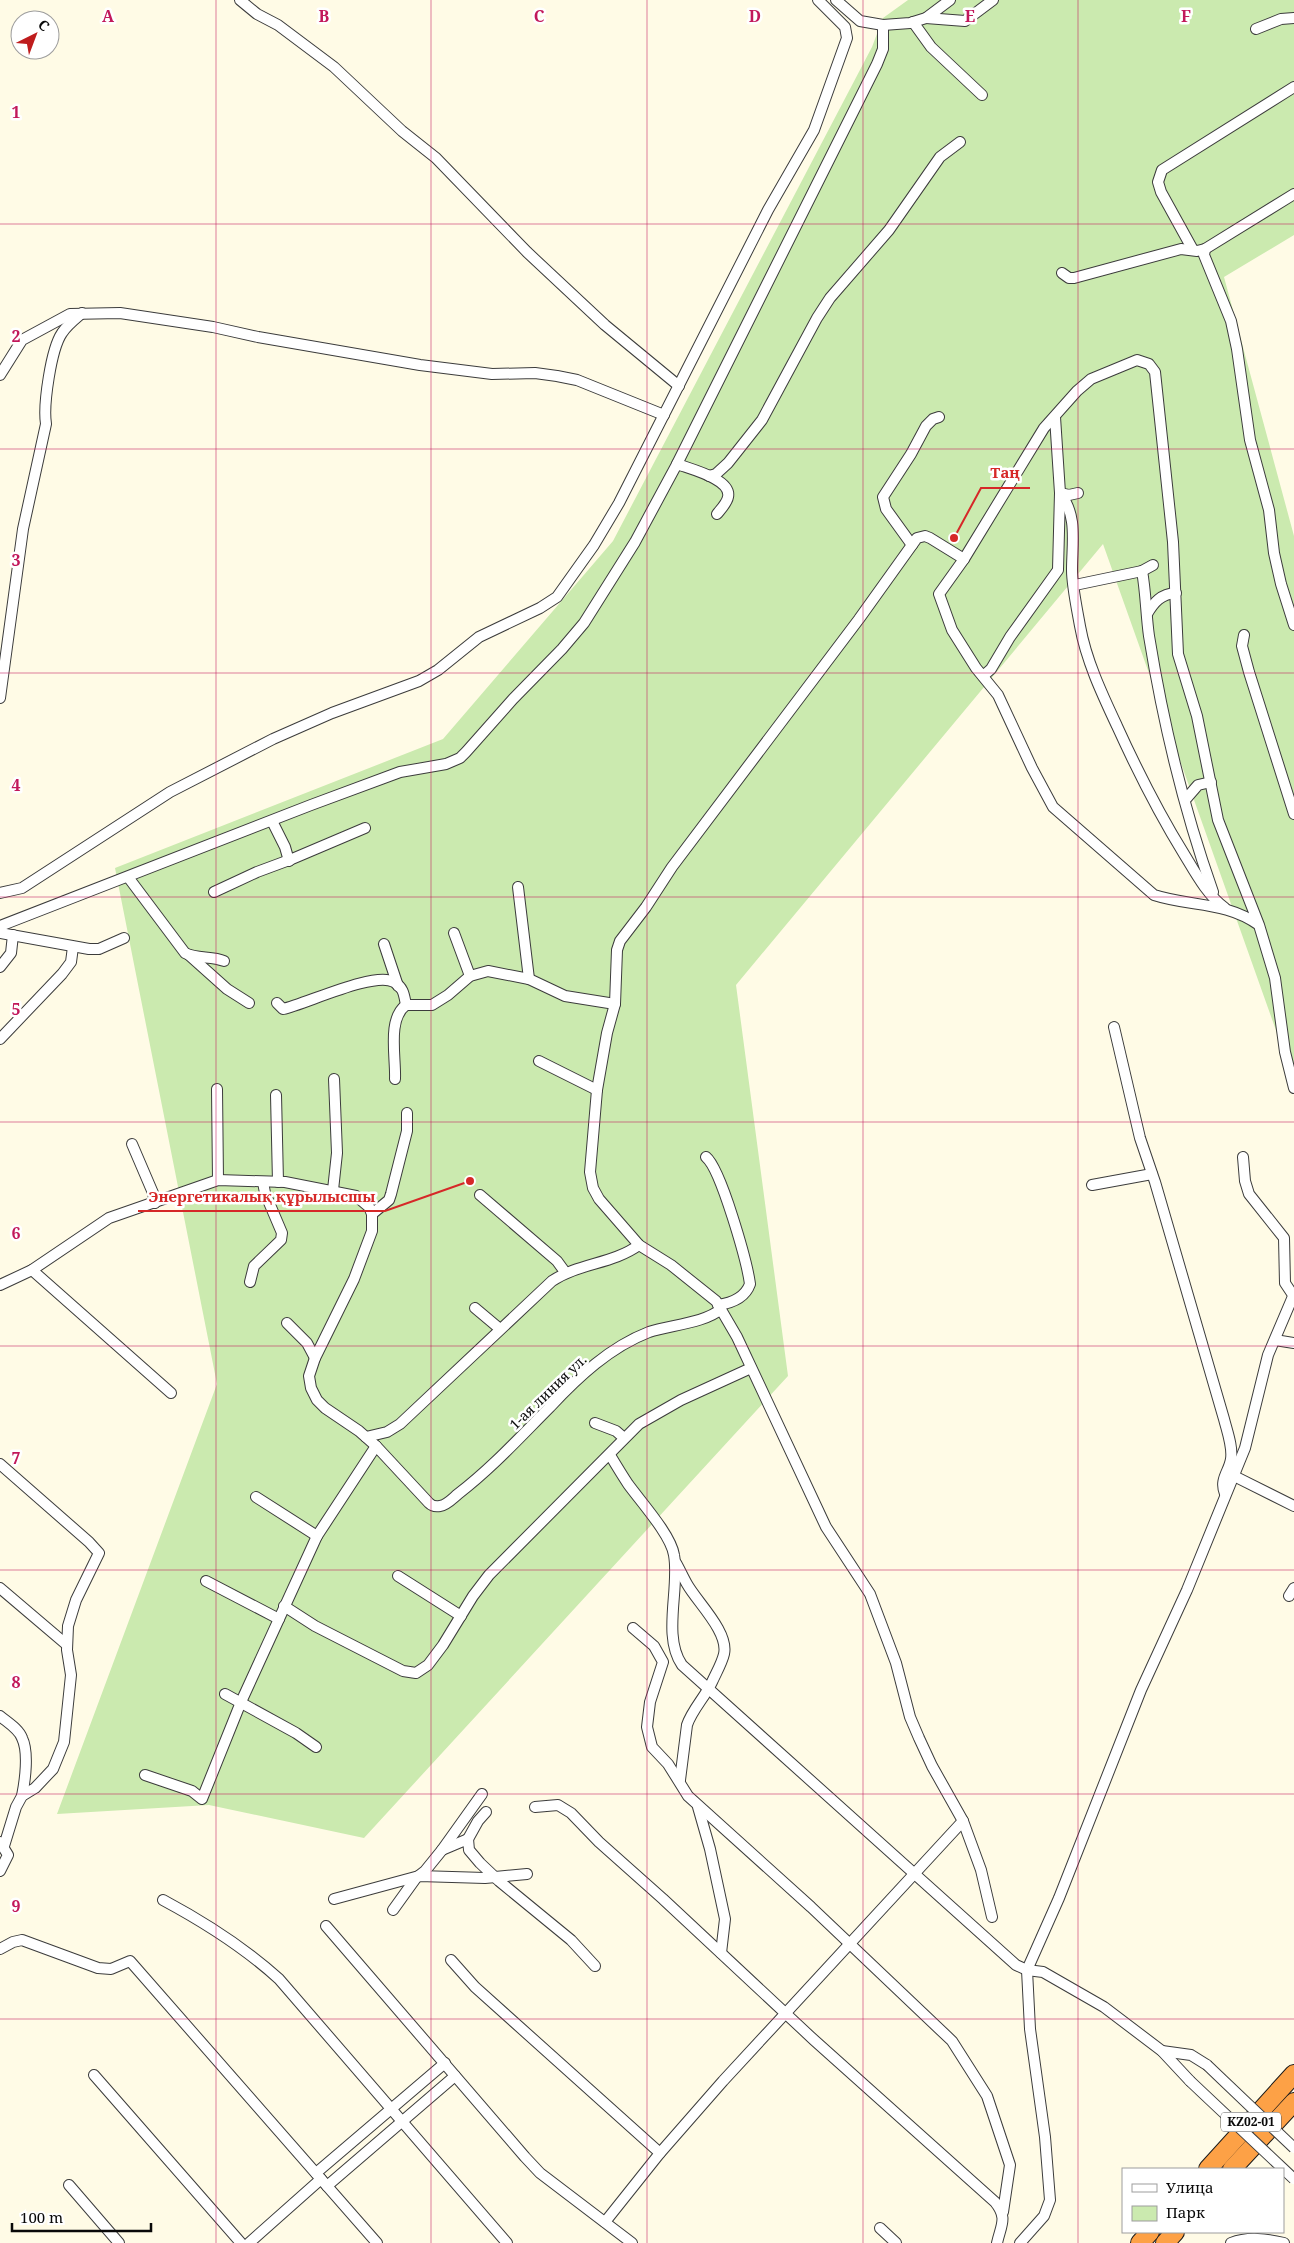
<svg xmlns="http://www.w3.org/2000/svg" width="1294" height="2243" viewBox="0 0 1294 2243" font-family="'Noto Serif',serif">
  <rect width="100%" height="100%" fill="#fffbe6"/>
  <path fill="#cbeaaf" d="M908 0H1294V235L1224 277 1294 536V1081L1103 544 736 985 788 1376 364 1838 209 1805 57 1814 217 1384 115 868 443 739 613 541 872 47 883 18Z"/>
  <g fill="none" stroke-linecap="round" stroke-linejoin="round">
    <defs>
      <g id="minor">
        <path d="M240 0 257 14 278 25 334 67 402 131 436 158 527 252 605 325 679 386"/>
        <path d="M836 0 860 21 883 25 910 23 926 18 950 0"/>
        <path d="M926 18 965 21 993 0"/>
        <path d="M913 22 931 47 982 95"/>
        <path d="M1256 29 1281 19 1294 18"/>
        <path d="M1205 249 1204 255 1231 321 1237 349 1250 440 1269 510 1274 553 1281 584 1294 625"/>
        <path d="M1193 250 1161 192 1158 182 1162 170 1294 87"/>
        <path d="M1062 273 1069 278H1074L1181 249 1197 251 1205 249 1294 194"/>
        <path d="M0 375 22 340 70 314 120 313 213 327 258 337 420 365 492 374 535 373 557 376 577 380 664 415"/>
        <path d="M677 464C690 469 732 479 728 497 727 503 721 509 717 514"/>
        <path d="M709 476 716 474 728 463 762 420 817 318 830 298 889 230 940 157 960 142"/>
        <path d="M1060 493C1078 516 1072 542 1072 570 1072 586 1077 609 1080 626 1086 660 1102 694 1117 726 1137 770 1158 812 1184 854 1195 872 1207 895 1225 908"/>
        <path d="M1060 493 1069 495 1078 493"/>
        <path d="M912 545 886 509 883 497 911 454 926 426 933 419 939 417"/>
        <path d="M964 559 930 538 925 536 917 538 859 619 672 867 646 907 620 941 617 950 615 1004 607 1033 597 1090 590 1172 593 1188 599 1199 639 1245 671 1265 716 1301 737 1337 826 1527 870 1594 896 1663 910 1717 919 1738 932 1766 963 1821 981 1870 992 1917"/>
        <path d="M1142 571C1146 593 1146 615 1149 636 1163 722 1184 810 1213 892"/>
        <path d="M1075 585 1142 571 1153 565"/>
        <path d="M1147 614C1154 602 1161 594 1176 593"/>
        <path d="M1244 635 1242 646 1249 672 1294 814"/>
        <path d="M983 676 991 669 1010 637 1058 570 1060 493 1055 417"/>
        <path d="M0 698 23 529 46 424C43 405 51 349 62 333 67 325 75 319 82 313"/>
        <path d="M1185 800 1198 785 1211 782"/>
        <path d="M272 821 285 847 289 861"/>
        <path d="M128 877 185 953C196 959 212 956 224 961"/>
        <path d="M518 887 529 979"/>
        <path d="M214 892 257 872 292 859 365 828"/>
        <path d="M0 893 22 888 170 792 273 739 332 713 419 681 438 670 479 637 540 608 557 597 594 545 619 503 768 210 814 130 847 38 845 27 818 0"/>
        <path d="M1259 925C1225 901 1191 907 1154 895L1053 807 1032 768 998 695 976 668 952 630 939 594 964 559 1044 428 1077 391 1091 379 1137 360 1149 364 1155 372 1173 542 1178 654 1197 716 1218 820 1259 925 1275 978 1285 1052 1294 1088"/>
        <path d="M0 926 311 805 400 772 446 764 460 758 466 752 513 699 562 649 584 623 635 542 677 464 877 64 883 49V25"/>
        <path d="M0 933 89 949H99L124 938"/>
        <path d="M454 933 470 976"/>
        <path d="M384 944 398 986"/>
        <path d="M189 955 227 989 249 1003"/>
        <path d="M0 967 11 953 13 935"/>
        <path d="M277 1003 283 1009C306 1004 374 971 394 982 404 988 404 995 406 1005"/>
        <path d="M1114 1027 1140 1138 1155 1182 1224 1419C1227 1431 1233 1447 1231 1459 1229 1472 1219 1479 1225 1494"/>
        <path d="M0 1039 62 974 71 962 73 947"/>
        <path d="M539 1061 597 1090"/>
        <path d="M395 1079C396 1057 387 1019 406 1005H432L448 995 470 976 488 971 529 979 565 996 615 1004"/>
        <path d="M217 1089 218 1180"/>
        <path d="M276 1095 278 1182"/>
        <path d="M132 1144 153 1193 155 1203"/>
        <path d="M706 1157C721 1169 747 1262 750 1284 745 1298 732 1303 718 1305"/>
        <path d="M1243 1157 1245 1181 1249 1194 1284 1238 1285 1283 1293 1295"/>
        <path d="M1092 1185 1152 1174"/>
        <path d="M333 1190 337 1153 334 1079"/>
        <path d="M480 1195 557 1261 565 1272"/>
        <path d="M372 1214 389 1200 391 1194 407 1131V1113"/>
        <path d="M32 1270 171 1393"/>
        <path d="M250 1282 254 1266 281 1240 282 1233 265 1193 263 1182"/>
        <path d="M0 1285 32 1270 109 1218 218 1180 285 1182 356 1196 369 1207 372 1214V1231L354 1279 315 1358 309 1376 311 1388 317 1400 325 1408 359 1431 376 1446 429 1503C432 1506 435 1507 440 1506 447 1505 453 1498 458 1494 492 1468 520 1437 550 1407 578 1377 610 1347 649 1332 670 1325 705 1323 721 1309"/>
        <path d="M475 1308 500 1329"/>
        <path d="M287 1323 307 1343 315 1358"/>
        <path d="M1275 1340 1294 1343"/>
        <path d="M595 1423 616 1431 624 1438"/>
        <path d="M366 1437 387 1432 400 1424 552 1281C579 1263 613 1264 639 1245"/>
        <path d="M610 1455C616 1465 622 1475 628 1484 641 1502 671 1535 674 1555 680 1588 662 1636 682 1665L1016 1965 1027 1970 1043 1972 1104 2007 1162 2051 1190 2081"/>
        <path d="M0 1464 89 1542 99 1553 76 1600 68 1626 67 1650 71 1675 64 1742 53 1769 35 1788 22 1796 16 1807 4 1846"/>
        <path d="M1234 1476 1294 1506"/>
        <path d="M256 1497 317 1536"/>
        <path d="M676 1563C680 1570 683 1577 687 1584 697 1602 729 1632 724 1654 722 1663 716 1673 712 1682 705 1697 692 1710 687 1725L680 1780"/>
        <path d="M398 1576 461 1616"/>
        <path d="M206 1581 279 1619"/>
        <path d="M0 1588 67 1645"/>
        <path d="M1289 1596 1294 1588"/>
        <path d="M284 1606 315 1626 403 1671 416 1673 428 1665 443 1645 473 1596 489 1575 639 1424 681 1400 751 1368"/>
        <path d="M633 1628 654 1646 663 1662 650 1702 647 1727 652 1747 668 1764 688 1796 811 1907 952 2041 987 2096 1010 2165 1003 2212"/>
        <path d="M225 1694 296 1733 316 1747"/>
        <path d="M0 1716C7 1722 19 1729 22 1738 29 1752 25 1781 22 1796"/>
        <path d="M145 1775 192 1791 202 1799 241 1702 317 1536 376 1446"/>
        <path d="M535 1807 558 1805 571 1813 599 1842 663 1899 814 2040 995 2202C1008 2218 1001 2225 997 2243"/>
        <path d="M698 1807 710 1849 725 1919 721 1953"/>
        <path d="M468 1839 478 1821 486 1812"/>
        <path d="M0 1842 8 1855 0 1871"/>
        <path d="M442 1850 468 1839 469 1850 480 1863 499 1881 571 1940 595 1966"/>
        <path d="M334 1899 419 1876 485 1878 527 1874"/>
        <path d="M163 1900C204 1922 245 1948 279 1979L507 2243"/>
        <path d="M393 1910 416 1878 425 1871 442 1850 482 1794"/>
        <path d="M326 1926 525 2157 540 2173 632 2243"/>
        <path d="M0 1949 13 1942 22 1940 98 1968 111 1969 130 1961 377 2243"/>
        <path d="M451 1960 475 1987 660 2153"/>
        <path d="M1162 2051 1191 2055 1207 2065"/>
        <path d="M94 2075 241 2243"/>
        <path d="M316 2173 445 2063"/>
        <path d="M69 2185 119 2243"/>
        <path d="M327 2186 455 2076"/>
        <path d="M605 2222 660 2153 723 2081 963 1821"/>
        <path d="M880 2228 896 2243"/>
        <path d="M249 2243 321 2179"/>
        <path d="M1020 2243 1044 2216 1050 2200 1045 2137 1030 2029 1027 1970 1059 1898 1141 1690 1187 1590 1245 1448 1268 1355 1294 1294"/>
        <path d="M1231 2243C1249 2236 1266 2239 1284 2243"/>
      </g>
      <g id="motorway">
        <path d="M1208 2169 1294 2074"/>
        <path d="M1232 2169 1294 2102"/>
        <path d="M1140 2243 1150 2232"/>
        <path d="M1165 2243 1175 2232"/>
      </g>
    </defs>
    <use href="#minor" stroke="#3c3c3c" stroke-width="12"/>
    <use href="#motorway" stroke="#1a1a1a" stroke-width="20"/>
    <use href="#minor" stroke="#fff" stroke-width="10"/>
    <use href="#motorway" stroke="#fda146" stroke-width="18"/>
    <defs>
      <g id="minor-bridge">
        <path d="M1207 2065 1294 2148"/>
        <path d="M1190 2081 1294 2179"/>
      </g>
    </defs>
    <use href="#minor-bridge" stroke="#3c3c3c" stroke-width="12" stroke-linecap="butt"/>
    <use href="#minor-bridge" stroke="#fff" stroke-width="10"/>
  </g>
  <path fill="none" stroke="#c2185b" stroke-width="1" stroke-opacity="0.55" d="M216 0V2243M431 0V2243M647 0V2243M863 0V2243M1078 0V2243M0 224H1294M0 449H1294M0 673H1294M0 897H1294M0 1122H1294M0 1346H1294M0 1570H1294M0 1794H1294M0 2019H1294"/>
  <g text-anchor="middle" stroke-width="5" stroke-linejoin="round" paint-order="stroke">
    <rect fill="#fff" stroke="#535353" stroke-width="1" x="1221" y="2112.5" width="60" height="19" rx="4"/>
    <g font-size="12" font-weight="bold" fill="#090909">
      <text x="1251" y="2126">KZ02-01</text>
    </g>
    <g font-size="14" fill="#090909" stroke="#fff">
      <text transform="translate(548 1392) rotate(-44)" y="5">1-ая линия ул.</text>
    </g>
  </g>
  <g font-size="16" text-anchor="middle" font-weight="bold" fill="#c2185b" stroke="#fff" stroke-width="5" stroke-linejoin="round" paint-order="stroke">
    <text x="108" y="22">A</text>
    <text x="324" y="22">B</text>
    <text x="539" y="22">C</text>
    <text x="755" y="22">D</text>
    <text x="970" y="22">E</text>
    <text x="1186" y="22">F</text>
    <text x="16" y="118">1</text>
    <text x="16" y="342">2</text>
    <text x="16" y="566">3</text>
    <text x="16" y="791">4</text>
    <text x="16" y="1015">5</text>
    <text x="16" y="1239">6</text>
    <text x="16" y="1464">7</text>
    <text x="16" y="1688">8</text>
    <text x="16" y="1912">9</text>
  </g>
  <path fill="none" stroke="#d62828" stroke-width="2" d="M954 538L981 488H1030M470 1181L385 1211H138"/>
  <g fill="#d62828" stroke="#fff" stroke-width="2">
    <circle cx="954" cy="538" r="5"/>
    <circle cx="470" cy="1181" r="5"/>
  </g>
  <g font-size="15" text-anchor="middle" font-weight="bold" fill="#d62828" stroke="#fff" stroke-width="5" stroke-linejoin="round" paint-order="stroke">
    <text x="1005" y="478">Таң</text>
    <text x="262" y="1202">Энергетикалық құрылысшы</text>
  </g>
  <rect x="1122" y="2168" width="162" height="65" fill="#ffffff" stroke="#9d9d9d"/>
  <rect x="1132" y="2184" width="25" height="8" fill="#ffffff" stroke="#9d9d9d"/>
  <text x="1166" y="2193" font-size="15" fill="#090909">Улица</text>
  <rect x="1132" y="2206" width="25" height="15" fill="#cbeaaf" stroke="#9d9d9d"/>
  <text x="1166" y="2218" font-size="15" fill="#090909">Парк</text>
  <g transform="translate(35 35) rotate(42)"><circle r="24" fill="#ffffff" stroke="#9d9d9d"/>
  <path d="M0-4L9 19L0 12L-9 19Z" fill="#bf1c1d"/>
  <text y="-8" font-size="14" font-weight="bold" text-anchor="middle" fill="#090909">С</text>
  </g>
  <path d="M12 2223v8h139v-8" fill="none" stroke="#090909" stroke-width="2.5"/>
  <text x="20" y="2223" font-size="15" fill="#090909" stroke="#ffffff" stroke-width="4" paint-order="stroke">100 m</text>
</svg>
